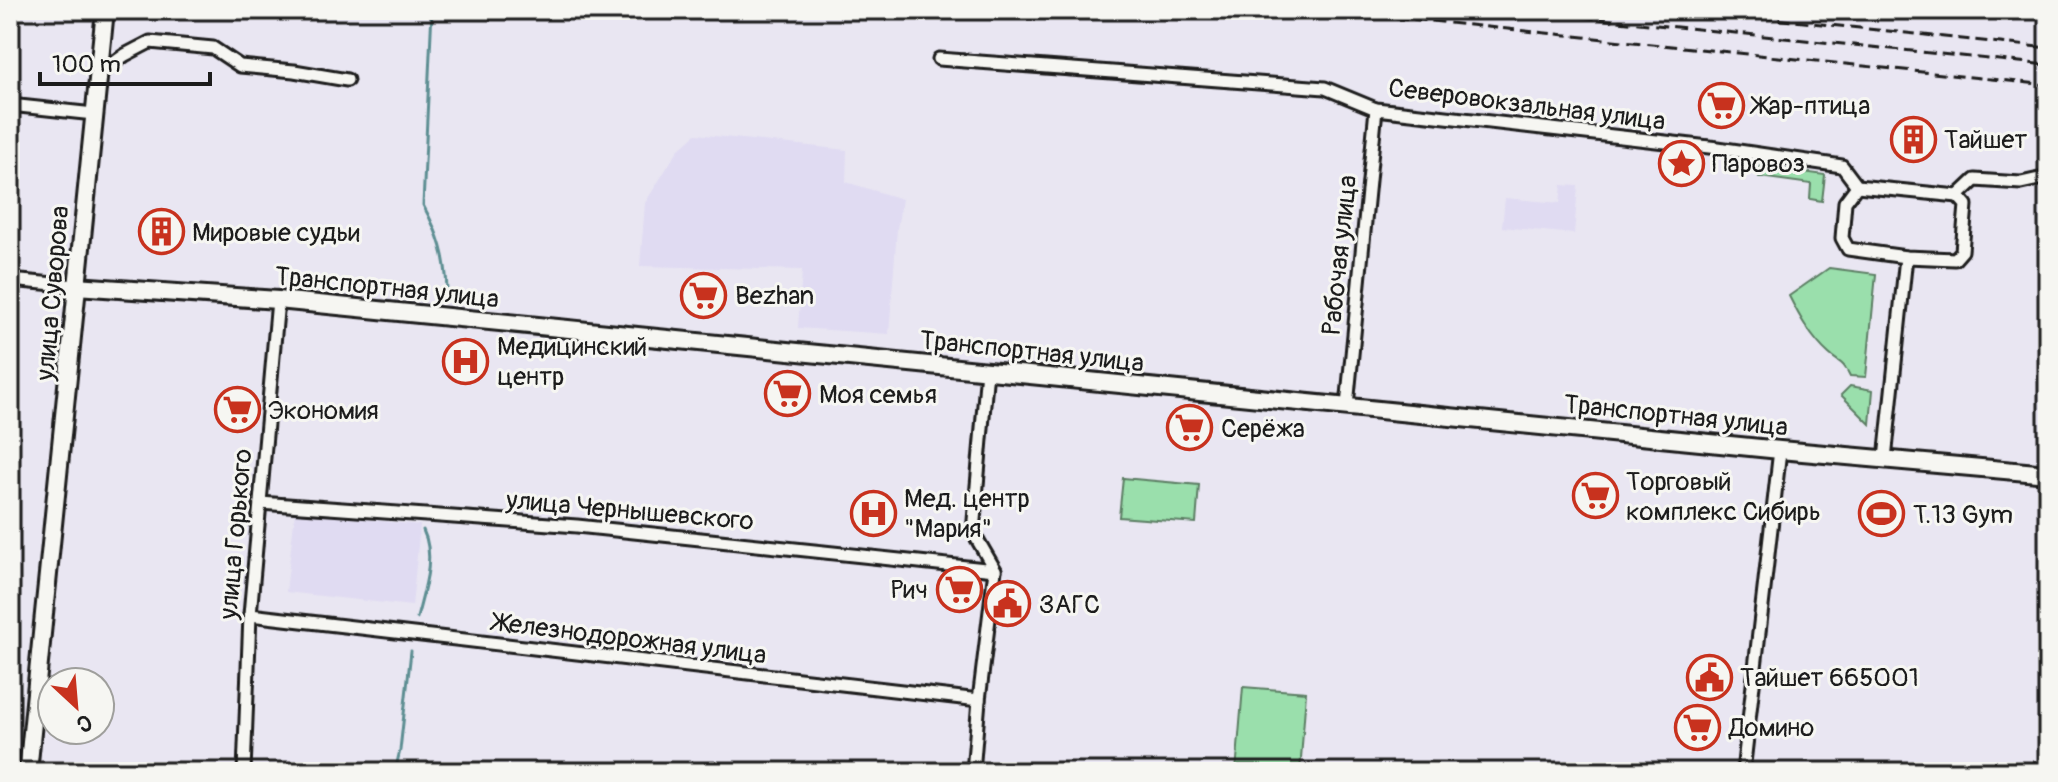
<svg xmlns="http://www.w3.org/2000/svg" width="2058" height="782" viewBox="0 0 2058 782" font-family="Pangolin,sans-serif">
  <rect width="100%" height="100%" fill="#e9e6f2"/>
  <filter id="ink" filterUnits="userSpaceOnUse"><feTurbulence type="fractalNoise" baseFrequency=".0125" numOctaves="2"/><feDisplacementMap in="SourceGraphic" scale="16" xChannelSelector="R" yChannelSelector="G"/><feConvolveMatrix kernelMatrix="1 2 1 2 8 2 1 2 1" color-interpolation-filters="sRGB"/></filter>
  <g filter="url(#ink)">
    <g fill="#e0dbf2">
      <path d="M696 134 847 150 846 182 902 199 897 229 889 334 798 328 802 270 640 266 645 203 678 150Z"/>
      <path d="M1562 185 1578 186 1574 234 1502 227 1505 198 1560 203Z"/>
      <path d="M295 512 420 525 412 606 286 592Z"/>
    </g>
    <g fill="#9adfac" stroke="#5b7e64" stroke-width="2">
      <path d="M1760 166 1825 175 1822 201 1810 199 1811 184 1759 177Z"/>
      <path d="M1829 268 1876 274 1866 377 1850 376C1843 361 1839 363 1829 354 1811 338 1799 316 1789 296Z"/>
      <path d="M1850 386 1873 390 1870 424 1841 395Z"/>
      <path d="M1123 478 1199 485 1196 523 1119 517Z"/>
      <path d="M1243 687 1306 692 1300 772H1236Z"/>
    </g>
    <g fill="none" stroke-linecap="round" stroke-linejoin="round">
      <g stroke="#5d8e92" stroke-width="3">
        <path d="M432 10 423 205C439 234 446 257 447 290"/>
        <path d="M417 618C424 590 436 557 423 530"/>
        <path d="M395 772 400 750 411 651"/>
      </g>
      <defs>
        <g id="street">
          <path d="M939 59 1325 88 1376 109 1718 148 1842 166 1857 186 1958 196 1975 180 2021 183 2048 177"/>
          <path d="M98 74 125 55 150 42 213 48 240 66 294 71 347 80"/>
          <path d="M10 105 94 114"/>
          <path d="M1857 186 1845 202 1842 238 1848 249 1906 257 1955 259 1962 251 1966 205 1958 196"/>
          <path d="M10 280 76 286"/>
          <path d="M1347 406 1376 109"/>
          <path d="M1885 459 1906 257"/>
          <path d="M260 503 577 526 995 570"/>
          <path d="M250 615 979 700 995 570 973 532 987 370"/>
          <path d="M244 772 250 615 278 300"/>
          <path d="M973 772 979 700"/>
          <path d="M1743 772 1780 450"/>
        </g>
        <g id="secondary">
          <path d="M76 286 278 300 1780 450 2048 474"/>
          <path d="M28 772 105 10"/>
        </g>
      </defs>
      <use href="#street" stroke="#1c1c1c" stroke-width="17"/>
      <use href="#secondary" stroke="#1c1c1c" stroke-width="22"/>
      <use href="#street" stroke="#f6f6f2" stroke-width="11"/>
      <use href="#secondary" stroke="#f6f6f2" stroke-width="16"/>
      <g stroke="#1c1c1c" stroke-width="3" stroke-dasharray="12 6" stroke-linecap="butt">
        <path d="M1324 10 2048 85"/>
        <path d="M1511 10 2048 65"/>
        <path d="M1689 10 2048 48"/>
      </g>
    </g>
  </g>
  <defs>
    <symbol id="supermarket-ring" viewBox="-11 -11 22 22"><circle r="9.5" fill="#f6f6f2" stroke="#c8321e" stroke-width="1.5"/><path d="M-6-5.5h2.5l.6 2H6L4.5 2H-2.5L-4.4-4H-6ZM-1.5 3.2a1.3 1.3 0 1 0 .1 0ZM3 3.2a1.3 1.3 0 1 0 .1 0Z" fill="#c8321e"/></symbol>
    <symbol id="building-ring" viewBox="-11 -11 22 22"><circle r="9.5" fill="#f6f6f2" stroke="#c8321e" stroke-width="1.5"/><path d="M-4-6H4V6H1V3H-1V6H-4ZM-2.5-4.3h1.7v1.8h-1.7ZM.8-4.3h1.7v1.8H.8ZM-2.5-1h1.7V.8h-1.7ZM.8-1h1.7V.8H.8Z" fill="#c8321e"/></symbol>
    <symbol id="sight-ring" viewBox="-11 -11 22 22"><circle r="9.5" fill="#f6f6f2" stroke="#c8321e" stroke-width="1.5"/><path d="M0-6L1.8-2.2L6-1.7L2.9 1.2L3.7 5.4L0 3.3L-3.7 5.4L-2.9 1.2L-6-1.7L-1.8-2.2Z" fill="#c8321e"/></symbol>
    <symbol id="hospital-ring" viewBox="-11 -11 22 22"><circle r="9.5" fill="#f6f6f2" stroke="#c8321e" stroke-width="1.5"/><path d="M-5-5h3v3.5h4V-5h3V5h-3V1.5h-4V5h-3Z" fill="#c8321e"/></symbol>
    <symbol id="stadium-ring" viewBox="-11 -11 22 22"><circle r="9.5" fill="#f6f6f2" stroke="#c8321e" stroke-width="1.5"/><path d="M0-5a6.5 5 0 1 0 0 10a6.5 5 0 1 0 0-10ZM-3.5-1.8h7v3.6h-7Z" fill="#c8321e"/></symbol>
    <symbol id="civic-ring" viewBox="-11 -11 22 22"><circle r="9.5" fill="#f6f6f2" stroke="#c8321e" stroke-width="1.5"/><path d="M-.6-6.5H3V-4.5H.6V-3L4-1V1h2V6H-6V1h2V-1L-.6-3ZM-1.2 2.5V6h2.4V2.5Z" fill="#c8321e"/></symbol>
  </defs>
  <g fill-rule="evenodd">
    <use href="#supermarket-ring" x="1696" y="80" width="51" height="51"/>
    <use href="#building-ring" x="1888" y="114" width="51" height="51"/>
    <use href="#sight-ring" x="1656" y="138" width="51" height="51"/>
    <use href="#building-ring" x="136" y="206" width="51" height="51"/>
    <use href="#supermarket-ring" x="678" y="270" width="51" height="51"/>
    <use href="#hospital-ring" x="440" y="336" width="51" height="51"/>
    <use href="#supermarket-ring" x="762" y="368" width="51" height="51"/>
    <use href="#supermarket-ring" x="212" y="384" width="51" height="51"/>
    <use href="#supermarket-ring" x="1164" y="402" width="51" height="51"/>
    <use href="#supermarket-ring" x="1570" y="470" width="51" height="51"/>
    <use href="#hospital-ring" x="848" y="488" width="51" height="51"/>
    <use href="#stadium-ring" x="1856" y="488" width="51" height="51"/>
    <use href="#supermarket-ring" x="934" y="564" width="51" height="51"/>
    <use href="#civic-ring" x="982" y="578" width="51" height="51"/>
    <use href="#civic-ring" x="1684" y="652" width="51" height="51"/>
    <use href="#supermarket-ring" x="1672" y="702" width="51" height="51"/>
  </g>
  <g text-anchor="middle" stroke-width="6" stroke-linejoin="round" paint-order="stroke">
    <g font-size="26" fill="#1c1c1c" stroke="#f6f6f2">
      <text transform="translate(1527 104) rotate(7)" y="9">Северовокзальная улица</text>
      <text transform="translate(1339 255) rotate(-84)" y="9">Рабочая улица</text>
      <text transform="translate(387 287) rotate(6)" y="9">Транспортная улица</text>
      <text transform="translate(52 293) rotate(-85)" y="9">улица Суворова</text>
      <text transform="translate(1032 351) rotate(6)" y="9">Транспортная улица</text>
      <text transform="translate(1676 415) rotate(6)" y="9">Транспортная улица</text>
      <text transform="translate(630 510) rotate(5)" y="9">улица Чернышевского</text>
      <text transform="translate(235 534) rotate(-85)" y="9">улица Горького</text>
      <text transform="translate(630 638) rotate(7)" y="9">Железнодорожная улица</text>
    </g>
    <g font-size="26" fill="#1c1c1c" stroke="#f6f6f2" text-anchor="start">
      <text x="1753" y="114">Жар-птица</text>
      <text x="1944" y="148">Тайшет</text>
      <text x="1712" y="172">Паровоз</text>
      <text x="192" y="241">Мировые судьи</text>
      <text x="735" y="304">Bezhan</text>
      <text x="497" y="355">Медицинский<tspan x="497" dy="30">центр</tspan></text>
      <text x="819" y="403">Моя семья</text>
      <text x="268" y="419">Экономия</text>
      <text x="1221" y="437">Серёжа</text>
      <text x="1626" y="490">Торговый<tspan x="1626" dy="30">комплекс Сибирь</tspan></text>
      <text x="904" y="507">Мед. центр<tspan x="904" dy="30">"Мария"</tspan></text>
      <text x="1913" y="523">T.13 Gym</text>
      <text x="928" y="598" text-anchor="end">Рич</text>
      <text x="1039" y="613">ЗАГС</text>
      <text x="1740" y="686">Тайшет 665001</text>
      <text x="1729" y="736">Домино</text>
    </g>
  </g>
  <rect width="2058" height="782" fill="none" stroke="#f6f6f2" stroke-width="40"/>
  <rect x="20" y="20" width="2018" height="742" fill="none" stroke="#1c1c1c" stroke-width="3" filter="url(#ink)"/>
  <g transform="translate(76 706) rotate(154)"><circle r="38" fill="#f6f6f2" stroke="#9f9f9c" stroke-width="2"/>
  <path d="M0-6L14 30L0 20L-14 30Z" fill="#c8321e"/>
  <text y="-12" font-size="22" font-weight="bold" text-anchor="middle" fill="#1c1c1c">С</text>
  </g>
  <path d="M40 72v12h170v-12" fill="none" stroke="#1c1c1c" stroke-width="4"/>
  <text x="52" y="72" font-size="24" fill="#1c1c1c" stroke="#f6f6f2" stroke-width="6" paint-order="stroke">100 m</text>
</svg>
